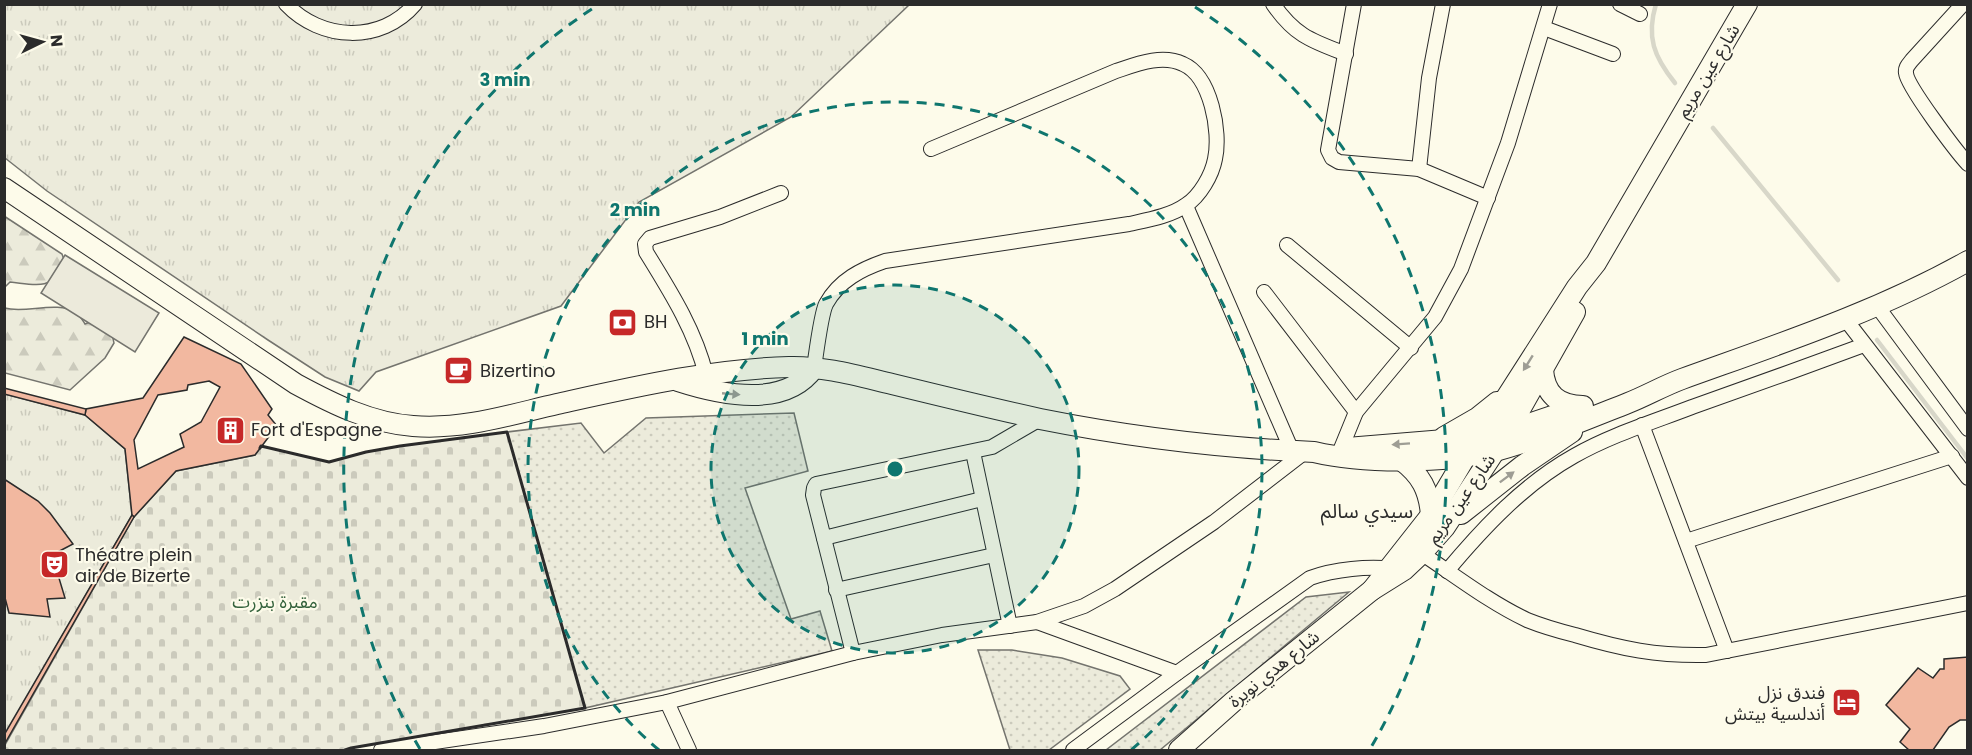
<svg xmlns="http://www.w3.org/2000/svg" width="1972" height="755" viewBox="0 0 1972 755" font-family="Poppins,'Noto Sans Arabic',sans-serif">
  <defs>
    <pattern id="grass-dots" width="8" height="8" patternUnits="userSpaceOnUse" patternTransform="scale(1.5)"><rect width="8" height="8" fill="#ecebdb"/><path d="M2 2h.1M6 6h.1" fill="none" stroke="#cbcabc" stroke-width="1.8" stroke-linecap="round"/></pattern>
    <pattern id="forest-firs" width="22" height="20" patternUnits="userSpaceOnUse" patternTransform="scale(1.5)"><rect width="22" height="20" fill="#ecebdb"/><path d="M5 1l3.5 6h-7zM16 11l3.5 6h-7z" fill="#cbcabc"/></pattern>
    <pattern id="cemetery-stones" width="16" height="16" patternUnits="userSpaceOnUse" patternTransform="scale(1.5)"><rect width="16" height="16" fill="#ecebdb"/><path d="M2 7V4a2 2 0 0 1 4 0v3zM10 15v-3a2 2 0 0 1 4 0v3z" fill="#cbcabc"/></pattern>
    <pattern id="park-tufts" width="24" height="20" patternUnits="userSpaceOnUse" patternTransform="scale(1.5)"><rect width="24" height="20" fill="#ecebdb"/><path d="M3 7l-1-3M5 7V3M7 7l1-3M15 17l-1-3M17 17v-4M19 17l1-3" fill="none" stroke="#cbcabc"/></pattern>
  </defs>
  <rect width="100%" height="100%" fill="#fdfbea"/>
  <g fill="url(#grass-dots)" stroke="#74746e" stroke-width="1.5">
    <path d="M794 413 808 471 745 488 791 619 820 611 832 651 585 708 507 432 581 423 604 453 646 418Z"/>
    <path d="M1349 592 1160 750H1106L1306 597Z"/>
    <path d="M978 650H1012L1062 658 1120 676 1130 689 1049 750H1010Z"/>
  </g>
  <g fill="url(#forest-firs)" stroke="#74746e" stroke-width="1.5">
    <path d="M4 216 62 254 67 268C47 290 37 285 10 282L5 287Z"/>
    <path d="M5 308C25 314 58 300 76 313 80 315 83 321 85 324L99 318 110 325 114 343 105 358 70 390 5 373Z"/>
  </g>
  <path fill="url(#cemetery-stones)" stroke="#74746e" stroke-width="1.5" d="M507 432 585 708 351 748 345 750H5V745L134 517 176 471 255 455 261 446 329 462 366 452 400 446Z"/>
  <g fill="url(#park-tufts)" stroke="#74746e" stroke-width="1.5">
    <path d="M4 5H909L791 117 639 202 561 306 376 372 359 391 325 377 268 340 47 191 5 158Z"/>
    <path d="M5 394 85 415 125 449 132 515 5 735Z"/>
  </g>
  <path fill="#eceadb" stroke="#74746e" stroke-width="1.5" d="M65 255 159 313 135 352 41 293Z"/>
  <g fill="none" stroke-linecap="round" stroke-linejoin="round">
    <g stroke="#d8d7c9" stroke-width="4.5">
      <path d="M1656 4C1646 37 1654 57 1675 83"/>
      <path d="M1713 128 1838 280"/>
      <path d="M1877 340 1968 459"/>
    </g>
  </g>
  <g fill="#f2b8a0" stroke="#2b2b2b" stroke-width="1.5" fill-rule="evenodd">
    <path d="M184 337 241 364 272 409 268 415 277 426 255 455 176 471 134 517 132 515 125 449 85 415 86 409 143 398ZM209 381 220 387 201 422 180 434 184 447 138 469 134 440 158 395 187 390 188 385Z"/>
    <path d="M4 388 86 409 85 415 4 394Z"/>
    <path d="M4 479 38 501 50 513 73 544 52 555 65 598 47 599 50 617 9 613 4 594Z"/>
    <path d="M132 515 134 517 4 745V735Z"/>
    <path d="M1968 657V720H1960L1949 727 1933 750H1909L1900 742 1910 729 1886 705 1918 668 1933 678 1940 669H1944V659Z"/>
  </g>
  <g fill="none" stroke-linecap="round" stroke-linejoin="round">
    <defs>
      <g id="street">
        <path d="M286 4C321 41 381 44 415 4"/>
        <path d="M1273 4C1295 36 1312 41 1346 54"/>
        <path d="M1354 4 1328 150 1332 158 1339 162 1419 169 1488 198"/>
        <path d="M1620 4 1640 14"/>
        <path d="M1963 4 1912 60C1909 64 1905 67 1906 73 1907 86 1956 151 1968 164"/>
        <path d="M1544 28 1613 54"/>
        <path d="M1419 169 1429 78 1443 4"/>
        <path d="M1186 206 1292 451"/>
        <path d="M1287 245 1411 348"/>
        <path d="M1264 292 1356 412"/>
        <path d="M1877 306 1968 429"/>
        <path d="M1846 320 1968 478"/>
        <path d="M814 368C816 355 821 314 826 304 839 280 862 269 885 261L1129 224C1147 220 1171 216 1186 205 1200 196 1212 175 1215 159 1221 132 1211 76 1183 64 1162 54 1137 64 1116 71L931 149"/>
        <path d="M706 375C695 330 670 291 646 252L645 244 650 238 720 217 781 193"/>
        <path d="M1642 425 1727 651"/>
        <path d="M973 452 1010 626"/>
        <path d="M1338 456 1356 412 1435 317 1461 269 1508 143 1550 4"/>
        <path d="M824 538 982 499"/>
        <path d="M1686 541 1952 456"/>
        <path d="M1415 549C1452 573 1487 601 1527 620 1542 626 1559 631 1575 635 1622 649 1656 656 1706 655L1968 603"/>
        <path d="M1447 571C1483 528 1524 484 1574 456 1611 435 1653 422 1692 407 1749 387 1807 366 1864 345"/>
        <path d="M836 590 994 555"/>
        <path d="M1037 622 1177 673"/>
        <path d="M853 653 813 495 814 488 816 484 992 447 1040 419"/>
        <path d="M667 702 689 750"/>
        <path d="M381 750 544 726 667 702 853 653 942 635 1037 622 1084 606 1115 589 1214 522 1305 452"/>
        <path d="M1073 750 1177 673 1310 578C1335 569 1368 566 1394 569"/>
      </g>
      <g id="secondary">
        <path d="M4 188 296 384C333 404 371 423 413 426 463 430 509 415 557 404 634 387 711 369 789 367 824 366 858 376 892 384 941 396 990 408 1040 419 1130 437 1222 448 1314 452 1364 464 1445 463 1495 451 1540 439 1585 420 1628 403 1646 396 1663 386 1682 379 1779 344 1877 312 1968 261"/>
        <path d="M1543 370C1545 394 1558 406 1583 406"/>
        <path d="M678 381C718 394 784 410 814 368"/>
        <path d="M1444 437 1477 418 1497 402"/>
        <path d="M1347 448 1481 437 1508 431 1579 407"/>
        <path d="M1401 460C1421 475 1429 490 1431 515"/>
        <path d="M1461 514 1522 466 1572 432"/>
        <path d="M1372 590 1431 515 1466 456 1481 437 1577 287 1596 263 1747 4"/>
        <path d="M1179 750 1234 701 1372 590 1404 570 1422 553 1445 527 1508 431 1575 312"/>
      </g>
    </defs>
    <use href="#street" stroke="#2b2b2b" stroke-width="16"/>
    <use href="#secondary" stroke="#2b2b2b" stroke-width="22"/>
    <use href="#street" stroke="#fdfbea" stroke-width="14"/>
    <use href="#secondary" stroke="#fdfbea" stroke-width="20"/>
    <path stroke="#2b2b2b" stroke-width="3" d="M260 448 261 446 329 462 366 452 400 446 507 432 585 708 351 748 345 750"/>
  </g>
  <defs><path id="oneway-solid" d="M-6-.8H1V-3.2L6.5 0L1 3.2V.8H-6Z" transform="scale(1.5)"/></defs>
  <g fill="#9e9d94">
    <use href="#oneway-solid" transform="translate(1528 363) rotate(122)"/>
    <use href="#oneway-solid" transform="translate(731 394) rotate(5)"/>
    <use href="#oneway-solid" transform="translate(1401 444) rotate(176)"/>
    <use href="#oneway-solid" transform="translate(1507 477) rotate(-37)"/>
  </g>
  <circle cx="895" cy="469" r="184" fill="#0f766e" fill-opacity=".12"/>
  <g fill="none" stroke="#0f766e" stroke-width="3" stroke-dasharray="10 8">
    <circle cx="895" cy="469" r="184"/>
    <path d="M659 750A367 367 0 1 1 1131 750"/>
    <path d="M420 749A551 551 0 0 1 595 7M1195 7A551 551 0 0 1 1370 749"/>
  </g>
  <defs>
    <symbol id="bank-square" viewBox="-11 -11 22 22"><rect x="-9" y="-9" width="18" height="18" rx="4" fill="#c62828" stroke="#fdfbea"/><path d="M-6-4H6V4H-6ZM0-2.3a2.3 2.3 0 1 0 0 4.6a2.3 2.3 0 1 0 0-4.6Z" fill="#fff"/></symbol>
    <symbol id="cafe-square" viewBox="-11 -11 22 22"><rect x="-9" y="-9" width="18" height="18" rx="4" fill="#c62828" stroke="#fdfbea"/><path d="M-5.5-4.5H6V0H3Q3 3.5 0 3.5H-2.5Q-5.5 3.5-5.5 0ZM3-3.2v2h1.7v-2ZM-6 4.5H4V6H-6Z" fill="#fff"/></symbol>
    <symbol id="building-square" viewBox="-11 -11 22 22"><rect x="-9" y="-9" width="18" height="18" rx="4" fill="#c62828" stroke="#fdfbea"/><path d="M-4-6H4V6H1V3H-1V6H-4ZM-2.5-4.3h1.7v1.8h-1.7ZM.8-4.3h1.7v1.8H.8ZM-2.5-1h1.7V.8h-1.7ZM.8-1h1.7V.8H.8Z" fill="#fff"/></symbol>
    <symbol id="theatre-square" viewBox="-11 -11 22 22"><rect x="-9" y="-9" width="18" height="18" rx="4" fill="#c62828" stroke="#fdfbea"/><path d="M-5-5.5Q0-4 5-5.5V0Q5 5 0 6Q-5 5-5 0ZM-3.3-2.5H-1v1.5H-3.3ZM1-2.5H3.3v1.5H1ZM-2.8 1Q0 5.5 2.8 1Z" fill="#fff"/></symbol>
    <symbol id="hotel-square" viewBox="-11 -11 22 22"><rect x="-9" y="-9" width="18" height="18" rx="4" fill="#c62828" stroke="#fdfbea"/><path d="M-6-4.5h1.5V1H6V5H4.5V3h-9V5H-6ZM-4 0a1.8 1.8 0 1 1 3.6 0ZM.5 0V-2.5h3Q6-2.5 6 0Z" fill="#fff"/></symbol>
  </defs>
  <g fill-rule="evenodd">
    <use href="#bank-square" x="606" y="306" width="33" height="33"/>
    <use href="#cafe-square" x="442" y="354" width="33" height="33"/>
    <use href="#building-square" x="214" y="414" width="33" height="33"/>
    <use href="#theatre-square" x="38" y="548" width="33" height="33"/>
    <use href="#hotel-square" x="1830" y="686" width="33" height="33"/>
  </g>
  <g text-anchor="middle" stroke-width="4.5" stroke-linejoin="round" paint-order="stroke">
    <g font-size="18" fill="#2b2b2b" stroke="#fdfbea">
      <text transform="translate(1708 71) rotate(-59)" y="6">شارع عين مريم</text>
      <text transform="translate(1461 499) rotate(-55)" y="6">شارع عين مريم</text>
      <text transform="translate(1274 669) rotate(-39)" y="6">شارع هدي نويرة</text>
    </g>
    <g font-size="18" fill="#2b2b2b" stroke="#fdfbea" text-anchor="start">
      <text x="644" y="328">BH</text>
      <text x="480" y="377">Bizertino</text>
      <text x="251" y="436">Fort d'Espagne</text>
      <text x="75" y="561">Théatre plein<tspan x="75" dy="21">air de Bizerte</tspan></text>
      <text x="1825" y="699" text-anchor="end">فندق نزل<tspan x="1825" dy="21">أندلسية بيتش</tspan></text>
    </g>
    <g font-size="18" fill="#34623c" stroke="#fdfbea">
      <text x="275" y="608">مقبرة بنزرت</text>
    </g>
    <g font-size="20" fill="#2b2b2b" stroke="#fdfbea">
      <text x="1367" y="518">سيدي سالم</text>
    </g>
  </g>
  <circle cx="895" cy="469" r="9" fill="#0f766e" stroke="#fdfbea" stroke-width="3"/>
  <g font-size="18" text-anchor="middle" font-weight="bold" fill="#0f766e" stroke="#fdfbea" stroke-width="4.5" stroke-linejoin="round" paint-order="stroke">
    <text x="505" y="86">3 min</text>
    <text x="635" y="216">2 min</text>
    <text x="765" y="345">1 min</text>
  </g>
  <rect width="1972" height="755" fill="none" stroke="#2b2b2b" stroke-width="12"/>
  <g transform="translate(42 42) rotate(85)" stroke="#fdfbea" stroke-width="4.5" paint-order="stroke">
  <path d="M0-4.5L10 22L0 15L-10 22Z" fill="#2b2b2b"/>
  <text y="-9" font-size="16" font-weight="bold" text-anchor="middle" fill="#2b2b2b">N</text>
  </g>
</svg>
